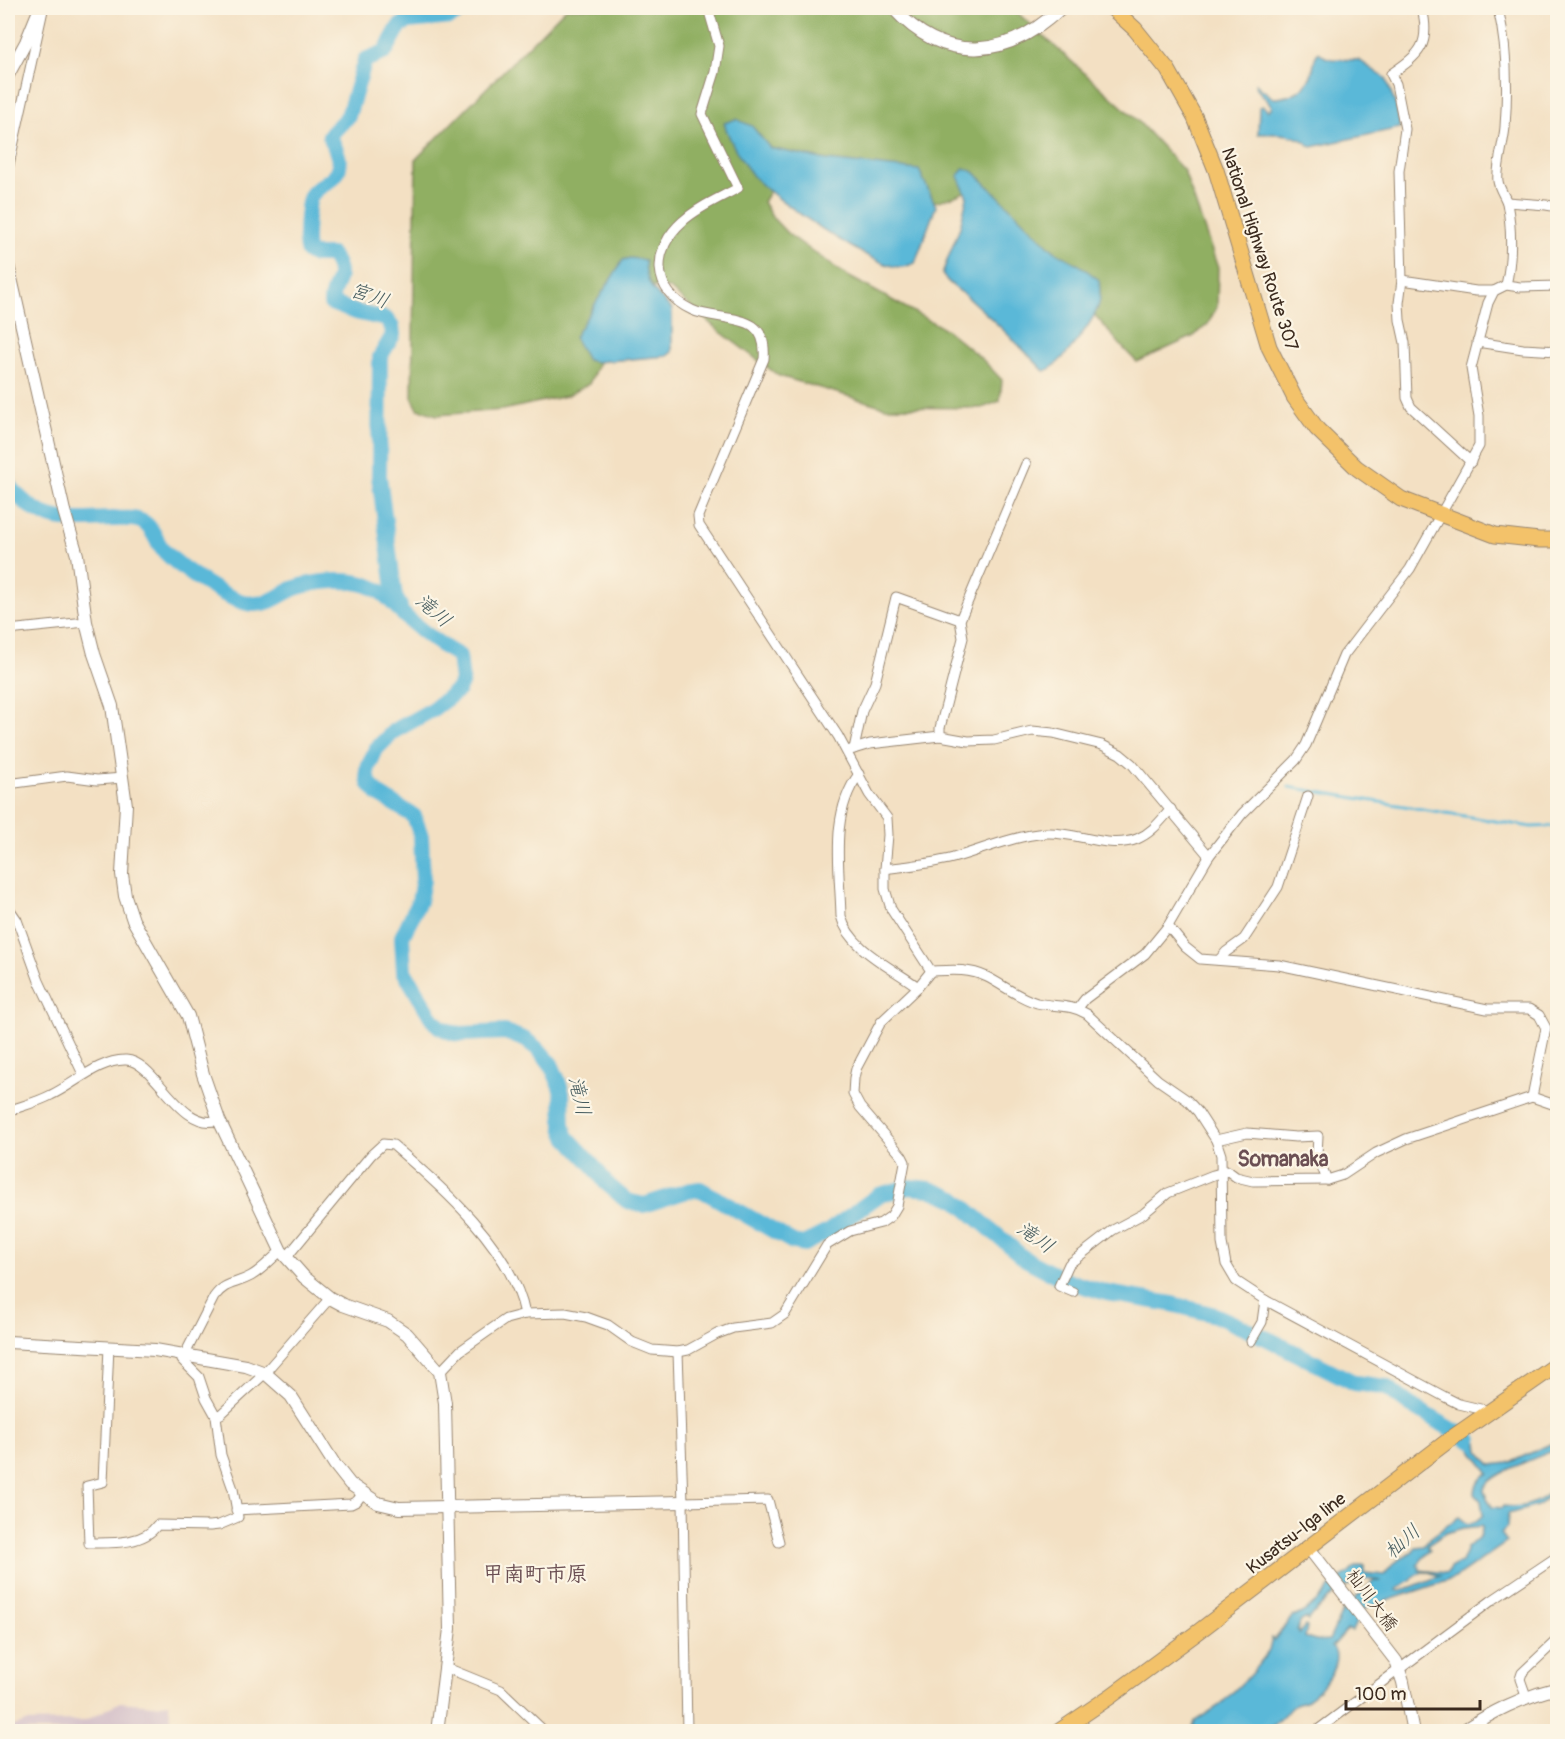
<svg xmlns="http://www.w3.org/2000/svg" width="1565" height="1739" viewBox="0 0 1565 1739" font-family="Pangolin,'Klee One',sans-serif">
  <rect width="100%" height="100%" fill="#fcf5e5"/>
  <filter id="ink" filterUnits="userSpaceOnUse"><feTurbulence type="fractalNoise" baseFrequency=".0167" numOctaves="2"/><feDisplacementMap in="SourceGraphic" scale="12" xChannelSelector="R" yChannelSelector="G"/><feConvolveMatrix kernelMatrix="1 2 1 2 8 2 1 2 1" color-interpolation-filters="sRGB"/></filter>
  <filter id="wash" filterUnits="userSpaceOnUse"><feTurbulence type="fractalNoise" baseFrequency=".008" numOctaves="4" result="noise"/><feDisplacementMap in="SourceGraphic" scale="24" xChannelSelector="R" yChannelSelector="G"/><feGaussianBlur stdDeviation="1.35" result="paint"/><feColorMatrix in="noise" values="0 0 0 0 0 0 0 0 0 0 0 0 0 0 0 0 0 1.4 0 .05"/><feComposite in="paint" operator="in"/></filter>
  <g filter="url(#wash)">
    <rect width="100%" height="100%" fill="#f3e0c3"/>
    <path fill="#d2bdc7" d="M120 1702 154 1705 168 1703 174 1731H8V1728L26 1722 85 1721Z"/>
    <path fill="#90af62" stroke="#666c40" stroke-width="1.5" d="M566 8H1012L1138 121 1184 171 1218 268 1217 306 1208 324 1194 336 1137 362 1125 350 985 188H973L953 197 926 204 772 187 763 202 772 217 788 234 846 275 947 330 983 360 1002 380 1000 401 982 408 885 407 779 376 718 330 669 288 647 286 610 338 589 384 566 396 503 410 437 415 418 409 412 397 416 159Z"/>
    <g fill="#5ab8d8" stroke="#4a717b" stroke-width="1.5" fill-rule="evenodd">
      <path d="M1319 52 1325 57 1332 59 1359 60 1386 79 1396 106 1400 128 1312 147C1295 133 1280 133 1258 134L1259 107 1263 106 1268 111 1272 107C1268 99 1260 94 1255 86L1256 83 1261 90H1263L1273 98C1291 98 1309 89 1313 69 1315 62 1313 57 1319 52Z"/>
      <path d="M736 119 752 126 770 148 827 160 919 170 936 206 915 263C911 264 906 267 902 267 876 270 770 196 753 176 741 161 729 140 724 123Z"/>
      <path d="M964 168 974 172 1053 250 1081 266 1099 280C1100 288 1101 296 1099 304 1095 319 1059 369 1044 371 1021 347 998 324 973 302 963 292 949 286 942 274L960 227 967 197 958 176Z"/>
      <path d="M630 258 645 260C645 285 655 293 672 309V352L667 356 596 362 587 360 574 337 623 260Z"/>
      <path d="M1456 1429 1478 1442 1479 1451 1491 1465 1509 1463 1557 1441V1449C1544 1455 1485 1475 1484 1490 1484 1495 1490 1502 1492 1507L1502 1508 1503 1506C1528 1509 1539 1502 1557 1486V1489L1537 1506 1508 1514 1507 1527 1501 1533 1507 1542 1455 1578 1368 1607 1361 1612 1352 1631 1347 1630 1332 1647C1345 1661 1321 1691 1307 1700 1303 1702 1298 1702 1294 1705 1285 1713 1276 1723 1267 1731L1188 1732 1193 1728 1195 1721 1220 1705 1251 1674 1269 1651 1272 1638 1274 1640 1292 1617C1301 1616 1320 1600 1326 1592 1331 1586 1326 1590 1332 1585 1336 1580 1343 1577 1348 1574 1353 1569 1356 1565 1364 1565V1573L1384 1575 1394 1563 1413 1552 1416 1547 1424 1546 1430 1538 1459 1517 1468 1524 1476 1521 1483 1515 1481 1501 1475 1494C1476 1482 1478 1479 1489 1473L1471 1450 1470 1443 1448 1430ZM1483 1526 1480 1536 1467 1548 1461 1562 1450 1568 1447 1573 1419 1570 1420 1567 1417 1565 1430 1550 1428 1549V1545L1446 1533 1463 1528ZM1422 1572H1429L1440 1576 1401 1591 1396 1590ZM1366 1579 1382 1581H1374L1344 1608 1329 1640 1315 1641 1305 1637 1307 1627 1305 1626 1299 1633 1297 1630 1301 1621 1307 1618 1308 1621C1321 1602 1344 1585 1366 1579Z"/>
    </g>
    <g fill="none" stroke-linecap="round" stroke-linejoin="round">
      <path stroke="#5ab8d8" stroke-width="3" d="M1289 787 1531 827 1558 826"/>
      <g stroke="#5ab8d8" stroke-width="16">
        <path d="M8 483C36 524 67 521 112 519 123 519 134 517 143 522 154 528 156 543 164 551 181 569 229 602 253 604 271 605 280 594 295 588 316 581 346 578 367 585 386 591 394 606 408 619 424 633 441 646 459 656L462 681 458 690 430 711 394 731 376 749 367 770 369 783 378 794 414 816 421 836 423 880 419 901 402 937 404 971 433 1020 440 1027 453 1033 462 1034 505 1032 526 1040 539 1050 551 1064 557 1078 562 1093 563 1127 567 1137 593 1165 606 1183 627 1201 644 1205 687 1191 700 1189 793 1242 804 1244 829 1231 879 1195 909 1187 930 1189 955 1199 1025 1259 1067 1281 1107 1293 1172 1304 1215 1315 1270 1340 1355 1383 1386 1387 1410 1405 1470 1440"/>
        <path d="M400 606 395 597 379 476 380 357 393 335 392 327 386 319 355 312 331 303C331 284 349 278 331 255H313L308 252C304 244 307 204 311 196 318 183 337 182 339 166 340 153 333 146 330 135L348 116 365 60 385 52 399 27 408 21 451 17 456 14 458 8"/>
      </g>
    </g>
  </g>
  <g filter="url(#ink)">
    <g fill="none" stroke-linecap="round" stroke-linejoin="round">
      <defs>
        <g id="minor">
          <path d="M708 8 719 46 715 72 702 114 738 188C720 198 698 207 683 221 651 249 651 291 692 310 709 318 739 316 753 326 764 334 765 347 764 359L698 516 699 525 838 736 869 794 887 818 888 835 885 869V889L891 909 931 971"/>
          <path d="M1422 8C1431 45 1420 54 1391 74L1396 84 1405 129 1399 171 1402 280 1399 303 1400 320 1405 343 1407 398 1411 407 1471 462"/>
          <path d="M1498 8C1507 46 1508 88 1505 127 1504 141 1496 169 1498 181 1499 189 1505 196 1507 203 1512 229 1512 260 1506 285"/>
          <path d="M8 169 43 10"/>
          <path d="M1507 202 1546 205 1558 207"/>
          <path d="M1402 280 1476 291H1494"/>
          <path d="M1477 342 1523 349 1558 351"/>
          <path d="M8 630 86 622"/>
          <path d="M940 736V728L963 638 960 620 1026 464"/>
          <path d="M854 749 862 711 875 683 896 597 960 620"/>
          <path d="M847 751 870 744 940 736 968 741 994 740 1032 731 1053 733 1102 745 1120 754 1132 764 1209 856"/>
          <path d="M859 774C829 814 840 869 841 916 849 949 893 968 918 987"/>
          <path d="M8 784 67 776 97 780 123 778"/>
          <path d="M885 869C907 866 930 864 953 858 984 849 1013 836 1046 833 1075 831 1108 850 1137 839 1152 833 1161 820 1171 809"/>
          <path d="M8 907 17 920 39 981 83 1074"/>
          <path d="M1168 926 1185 947 1200 959 1279 965 1487 1009H1529L1539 1015 1546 1028 1532 1097"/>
          <path d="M1219 960 1226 952 1244 939 1278 887 1308 796"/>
          <path d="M1078 1008 1085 999 1145 954 1168 926 1209 856 1242 814 1296 760 1306 745 1344 655 1410 569 1479 446V416L1471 368 1488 303 1494 291 1506 285 1520 287 1558 286"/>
          <path d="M8 1111C22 1106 38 1102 51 1095 73 1085 100 1059 126 1060 156 1061 180 1133 219 1120"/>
          <path d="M1216 1140 1247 1133 1296 1137 1318 1136 1317 1154 1327 1180"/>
          <path d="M286 1258 371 1155 383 1144 393 1145C442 1187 512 1248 525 1314"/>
          <path d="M1073 1292 1059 1286 1069 1264 1113 1230 1143 1214 1168 1193 1213 1175 1228 1171 1236 1177 1253 1181 1327 1180 1343 1175 1376 1153 1406 1139 1532 1097 1558 1106"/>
          <path d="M1251 1341 1262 1322 1265 1300"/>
          <path d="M109 1347 103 1482 87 1486 89 1543C110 1543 144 1545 157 1525L210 1526 219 1525 238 1517 233 1489 221 1455 216 1416 206 1398 199 1377 182 1360 214 1297C226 1281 235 1285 251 1276 262 1270 271 1259 281 1251"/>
          <path d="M678 1352 683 1502 768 1500 779 1542"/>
          <path d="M440 1372 460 1351 487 1332 506 1319 525 1314 565 1313 586 1317 608 1325 632 1342 652 1350 678 1352 688 1350 717 1334 733 1328 772 1323 785 1314 827 1245 850 1231 881 1223 891 1216 897 1206 905 1162 902 1156 860 1107 853 1094 854 1078 856 1069 881 1022 918 987 931 971C951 970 968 968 987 977 1003 985 1019 998 1037 1003 1055 1007 1071 1004 1087 1014L1158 1080 1187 1100 1198 1112 1216 1140 1221 1155 1222 1243 1226 1264 1236 1281 1265 1300 1445 1397 1459 1404 1489 1411"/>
          <path d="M216 1416 221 1414 261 1377 330 1298"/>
          <path d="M683 1502 687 1732"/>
          <path d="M236 1510 351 1504 357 1501 362 1494"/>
          <path d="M447 1668 501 1690 545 1732"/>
          <path d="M1526 1696 1520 1679 1522 1673 1558 1639"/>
          <path d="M1315 1732 1491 1601 1558 1556"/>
        </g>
        <g id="tertiary">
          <path d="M893 8C945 65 1007 59 1061 8"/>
          <path d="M8 75 26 42 40 8"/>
          <path d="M8 265 64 511 77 555 86 622 94 654 112 706 126 805 122 874 125 896 133 920 188 1016 203 1074 219 1120 281 1251 304 1277 330 1298 343 1305 388 1321 407 1334 440 1372 445 1403 450 1629 437 1732"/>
          <path d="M8 1342 155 1350 246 1366 265 1373 291 1396 335 1465 350 1484 378 1503 399 1508 683 1502"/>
          <path d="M1308 1547 1396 1661 1403 1682 1413 1732"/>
          <path d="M1461 1732C1492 1712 1521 1697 1558 1688"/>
        </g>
        <path id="primary" d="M1058 1732 1111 1696 1198 1632 1449 1440 1558 1364"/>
        <path id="trunk" d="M1112 8 1135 29 1168 70 1195 118 1216 170 1269 347 1294 397 1317 429 1357 468 1401 499 1495 535 1539 540H1558"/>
      </defs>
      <use href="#minor" stroke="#978570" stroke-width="11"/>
      <use href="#tertiary" stroke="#978570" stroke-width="14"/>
      <use href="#primary" stroke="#978570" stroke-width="17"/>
      <use href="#trunk" stroke="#978570" stroke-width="17"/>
      <use href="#minor" stroke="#fff" stroke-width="9"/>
      <use href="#tertiary" stroke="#fff" stroke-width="12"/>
      <use href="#primary" stroke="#f3c26a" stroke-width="15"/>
      <use href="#trunk" stroke="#f3c26a" stroke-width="15"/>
    </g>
  </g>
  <g text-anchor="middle" stroke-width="4.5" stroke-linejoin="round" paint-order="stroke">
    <g font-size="18" fill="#3b2a1e" stroke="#fcf5e5">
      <text transform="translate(1260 249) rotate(72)" y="6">National Highway Route 307</text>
      <text transform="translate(1296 1533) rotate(-38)" y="6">Kusatsu-Iga line</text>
      <text transform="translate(1372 1600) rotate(53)" y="6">杣川大橋</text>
    </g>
    <g font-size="20" font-style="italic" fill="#465c5f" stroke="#fcf5e5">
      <text transform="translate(370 295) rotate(20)" y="7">宮川</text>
      <text transform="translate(434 610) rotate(41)" y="7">滝川</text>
      <text transform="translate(580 1096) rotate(77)" y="7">滝川</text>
      <text transform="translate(1036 1237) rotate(35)" y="7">滝川</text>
      <text transform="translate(1402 1541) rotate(-42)" y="7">杣川</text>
    </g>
    <g font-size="21" font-weight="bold" fill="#6b4f53" stroke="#fcf5e5">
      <text x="1283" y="1166">Somanaka</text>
      <text x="535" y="1581">甲南町市原</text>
    </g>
  </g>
  <rect width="1565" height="1739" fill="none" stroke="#fcf5e5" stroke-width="30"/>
  <path d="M1346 1700v9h134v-9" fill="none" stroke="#3b2a1e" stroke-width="3"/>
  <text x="1355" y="1700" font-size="18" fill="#3b2a1e" stroke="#fcf5e5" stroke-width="4.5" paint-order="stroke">100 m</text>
</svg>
